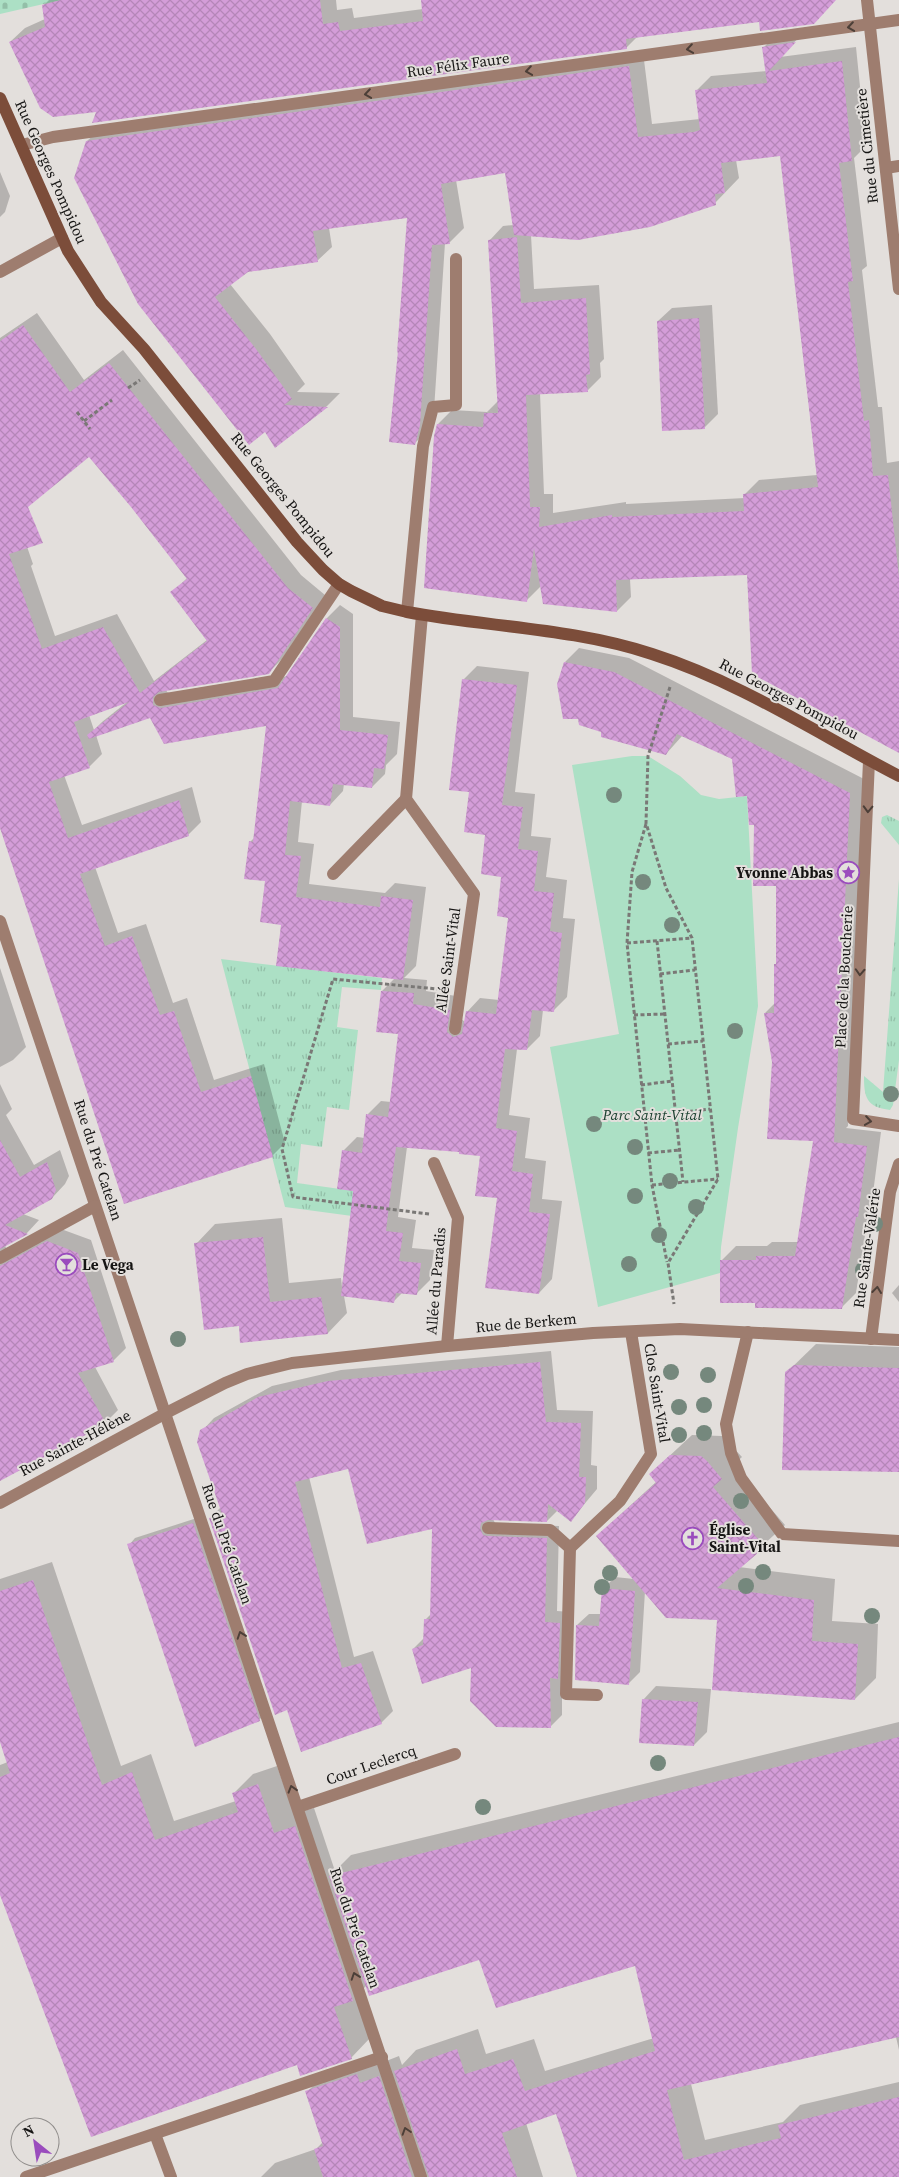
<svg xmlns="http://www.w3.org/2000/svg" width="899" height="2177" viewBox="0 0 899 2177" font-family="'Source Serif 4',serif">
  <defs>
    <pattern id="grass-tufts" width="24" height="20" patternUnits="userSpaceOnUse" patternTransform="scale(1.25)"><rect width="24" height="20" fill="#ace0c5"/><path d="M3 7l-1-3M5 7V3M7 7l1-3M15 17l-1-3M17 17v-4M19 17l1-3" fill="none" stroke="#93bfa8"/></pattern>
    <pattern id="cemetery-stones" width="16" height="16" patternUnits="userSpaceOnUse" patternTransform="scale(1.25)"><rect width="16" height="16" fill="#ace0c5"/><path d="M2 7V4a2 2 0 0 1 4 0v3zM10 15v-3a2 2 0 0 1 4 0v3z" fill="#93bfa8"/></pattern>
    <pattern id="building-cross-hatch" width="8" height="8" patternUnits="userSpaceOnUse" patternTransform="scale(1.25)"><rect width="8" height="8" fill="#d49dd8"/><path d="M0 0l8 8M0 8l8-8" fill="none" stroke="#b586b8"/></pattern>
  </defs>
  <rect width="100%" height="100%" fill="#e3dfdc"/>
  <g fill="url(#grass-tufts)">
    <path d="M887 815 899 821V845L881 823 882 817Z"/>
    <path d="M899 879V1060L893 1105 890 1110C866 1107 864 1097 864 1076L883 1092Z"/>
    <path d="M221 959 382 978 381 990 342 987 337 1027 358 1030 349 1110 327 1107 322 1147 301 1144 297 1183 369 1193 367 1218 285 1207Z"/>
  </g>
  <path fill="url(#cemetery-stones)" d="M0 0H61L0 14Z"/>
  <path fill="#ace0c5" d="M632 756H648L680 776 701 795 719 799 747 796 758 1006 738 1128 721 1247 720 1273 598 1307 550 1047 619 1034 572 765Z"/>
  <g fill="#0003" fill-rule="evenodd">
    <path d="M49 0H336L337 10 352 8 354 18 423 9V0H835L760 21 638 36 626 48 98 111 10 42 25 28 45 19 44 5Z"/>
    <path d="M807 29 780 57 856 47 866 146 854 158 867 266 862 270 878 407H882L887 463 899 461V752L748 574 630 579 631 597 617 611 542 585 527 600 438 424 452 410 487 412 498 401 489 241 503 226 514 225 506 171 456 180 464 228 449 243H445L434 410 429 429 415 443 400 349 409 217 329 228 332 247 317 261 247 271 230 284 270 334 305 384 297 392 340 393 327 406 276 446 87 141 102 127 643 52 652 124 700 119 697 90 711 76 767 71 763 48 778 33ZM781 155 817 475 759 480 745 494V498L626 504V502L553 513V494H544L540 393 587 391 601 377 600 363 604 359 599 285 534 289 531 235 715 203 739 178 736 160Z"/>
    <path d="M0 172 10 196 5 212 0 217Z"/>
    <path d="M712 305 718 414 704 428 658 321 672 308Z"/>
    <path d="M37 313 84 380 123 350 301 575 325 595 282 659 269 672 166 689 167 692 175 695 288 676 327 618 340 605 353 614V717L400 722 397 754 386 765 385 774 372 787 344 784 343 791 330 805 302 801 298 842 314 844 309 884 385 893 395 883 426 887 416 966 404 978 427 980 426 991 462 997 460 1018 465 1022 467 1012 480 998 499 1000 509 917 503 876 471 791 463 680 477 666 529 672 515 792 535 794 531 836 551 838 546 877 567 880 563 918 575 919 567 997 553 1011 543 1010 540 1036 527 1049H517L509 1115 530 1118 525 1158 546 1161 542 1199 562 1201 552 1279 539 1293 481 1155 460 1151 407 1147 398 1217 416 1220 412 1248 434 1250 430 1280 417 1293 403 1292 394 1301 344 1296 347 1313 328 1333 241 1342 240 1325 196 1244 215 1224 282 1218 289 1283 341 1278 342 1287 354 1190 343 1151 357 1137 365 1138 368 1114 381 1101 391 1102 399 1033 382 991 395 978 283 924 250 842 255 837 267 725 151 716 96 735 102 754 89 767 64 775 82 825 192 787 201 822 188 835 95 867 118 933 146 924 173 1003 187 998 214 1080 264 1064 285 1143 272 1156 125 1203 0 826V546L24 538 33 564 31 566 55 636 117 614 154 681 207 640 172 593 187 578 132 506 89 455 0 504V338ZM127 702 102 722 94 730 89 715Z"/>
    <path d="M579 648 629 658 864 779 848 1126 846 1128 881 1132 872 1201 870 1203 856 1293 841 1308 756 1302 722 1260 736 1246H767L772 1242H799L814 1140 773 1062 765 1013 775 1003V965L777 962V885L749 794 733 758 682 736 666 754 602 732 565 662Z"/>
    <path d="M0 968 26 1047 13 1060 0 1067Z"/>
    <path d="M0 1084 12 1109 6 1115 34 1165 60 1150 69 1176 65 1184 52 1198 23 1214 39 1220 27 1233 5 1245 6 1248 61 1229 91 1240 126 1348 113 1361 95 1367 118 1410 105 1423 0 1479Z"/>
    <path d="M899 1285V1302L892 1293Z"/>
    <path d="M816 1344 899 1347V1471L786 1373Z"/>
    <path d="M551 1351 557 1410 593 1411 591 1465 597 1466V1489L571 1520 558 1510 547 1521 493 1519 495 1523 500 1524 559 1526 557 1611 571 1612 562 1674V1715L550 1727 472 1666 413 1649 425 1637V1620L431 1614 433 1527 349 1467 309 1477 354 1657 373 1651 393 1711 381 1723 288 1709 210 1518 221 1507 202 1431 214 1418 272 1386 341 1370Z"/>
    <path d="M692 1435 722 1436 727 1441 742 1457 733 1465 785 1525 739 1567 835 1579 832 1621 878 1624 876 1678 855 1699 718 1619 645 1591 640 1672 629 1683 576 1679 577 1625 589 1614H601L603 1589 615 1577 634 1579 597 1536 656 1482 650 1474Z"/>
    <path d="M200 1517 266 1713 259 1720 129 1545 135 1538Z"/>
    <path d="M52 1562 121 1766 151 1754 174 1821 236 1801 234 1793 253 1774 277 1766 294 1814 314 1808 335 1871 351 1855 899 1722V2050L896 2037 691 2084 705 2140 783 2122 800 2105 899 2082V2177H578L557 2113 526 2123 543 2177H261L275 2163 316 2149 323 2142 307 2092 328 2071 381 2063 399 2056 402 2065 416 2050 478 2029 486 2054 534 2039 545 2071 654 2038 636 1964 479 1959 367 1985 356 1996 370 2038 351 2058 298 2064 0 1891V1765L8 1762 0 1738V1579Z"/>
    <path d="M656 1686 711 1689 707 1732 694 1745 643 1700Z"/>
  </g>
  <g fill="url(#building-cross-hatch)" fill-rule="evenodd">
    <path d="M61 0H320L323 24 338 22 340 31 423 21 421 0H836L814 24 760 31 759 22 626 39 627 49 92 123 96 112 53 117 40 108 9 42 45 27 42 5Z"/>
    <path d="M796 42 769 71 842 61 852 161 839 163 853 281 848 282 864 421 869 420 873 476 888 475 899 577V753L752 674 747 575 616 580 617 612 562 606 543 604 534 548 527 602 424 588 434 436 437 424 483 427 484 413H498L488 240 517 237 521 303 586 298 590 374 586 375 588 392 526 395 530 507H540L539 527 612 515V517L744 511 743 494 818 487 780 156 721 163 725 193 715 194 716 205 650 227 578 240 514 235 505 173 441 184 450 244 432 245 420 425 415 445 389 442 398 351 397 353 407 218 313 231 318 262 248 272 215 297 256 349 292 399 284 405 328 407 275 448 265 432 249 445 138 304 74 178 86 141 629 66 638 137 694 132 700 130 695 90 767 83 762 47Z"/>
    <path d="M699 318 705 429 662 431 657 321Z"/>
    <path d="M23 325 70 392 109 363 288 588 313 608 269 674 159 692 153 697V705L161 708 278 688 326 618 340 627V730L388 735 384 769 374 768 372 788 333 784 330 806 290 801 285 855 301 856 296 897 380 907 381 896 413 900 403 980 276 966 281 925 260 922 265 881 244 879 249 841 253 842 266 726 164 744 150 718 89 739 87 735 129 702 74 722 90 768 49 782 68 838 179 800 189 836 80 874 105 946 132 936 160 1015 174 1011 201 1092 251 1076 273 1157 124 1204 0 828V341ZM89 457 131 507 187 579 170 592 207 641 140 693 103 627 42 649 9 554 43 543 28 507Z"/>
    <path d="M564 662 614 672 850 793 834 1142 823 1141 867 1146 858 1217H856L842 1309 755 1308V1303H720V1260H756V1256H795L813 1141 767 1139 772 1062 764 1013H774V964H776V886H753L754 825H749L747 796 736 797 732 759 677 734 666 755 601 737V732L579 725 578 719H563L557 684Z"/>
    <path d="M462 679 517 685 502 805 523 807 518 849 538 851 534 891 554 893 550 931 562 933 554 1012 532 1010 527 1050 505 1049 496 1128 517 1131 512 1171 533 1174 529 1212 550 1214 539 1294 485 1288 497 1198 475 1196 480 1156 459 1154V1152L396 1147 386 1231 403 1233 399 1261 421 1263 417 1295 396 1293 394 1303 341 1296 353 1191 337 1189 342 1150 362 1153 366 1114 388 1117 398 1034 376 1032 381 991 414 993 413 1004 450 1010 447 1032 453 1037 462 1034 466 1011 496 1014 508 918 497 916 501 877 481 874 485 835 464 832 469 792 449 790Z"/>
    <path d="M0 1140 20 1177 47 1162 56 1190 52 1199 5 1225 28 1234 0 1249Z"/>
    <path d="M263 1237 270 1302 321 1297 328 1334 240 1343 239 1326 204 1330 194 1243Z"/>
    <path d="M47 1241 78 1253 114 1362 78 1373 106 1424 0 1481V1266Z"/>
    <path d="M540 1362 546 1422 581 1423 579 1477H586L585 1503 571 1522 548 1504 547 1522 488 1520 481 1523 480 1528 483 1535 488 1536 547 1538 545 1622 560 1623 558 1679 550 1678 551 1728 496 1727 470 1701 471 1668 422 1684 412 1649 423 1645 424 1619H430L432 1529 367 1544 348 1469 295 1482 342 1668 361 1663 382 1724 301 1752 287 1710 275 1715 209 1518 222 1514 197 1442 200 1430 258 1397 328 1381Z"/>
    <path d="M794 1365 899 1368V1472L782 1470 785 1372Z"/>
    <path d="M670 1455 701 1456 707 1461 722 1479 713 1487 765 1547 717 1588 814 1600 812 1641 858 1644 855 1700 712 1690 717 1620 666 1618 596 1536 656 1483 649 1474Z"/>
    <path d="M193 1523 260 1721 195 1747 127 1544Z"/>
    <path d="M33 1580 102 1785 132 1772 155 1840 238 1812 232 1793 258 1784 274 1833 295 1826 353 2001 334 2007 352 2059 300 2076 297 2065 91 2137 0 1895V1777L10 1773 0 1742V1591Z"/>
    <path d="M602 1588 635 1591 629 1685 575 1680 576 1625 599 1626Z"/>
    <path d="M642 1699 698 1702 694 1746 639 1743Z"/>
    <path d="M899 1737V2037L667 2090 684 2160 781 2138 778 2125 899 2097V2177H577L556 2114 502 2133 517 2177H429L394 2071 457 2049 465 2074 513 2059 525 2091 655 2051 635 1966 496 2008 479 1960 369 1996 329 1876Z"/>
    <path d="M357 2074 360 2083 379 2076 412 2177H323L314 2149 323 2146 305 2091Z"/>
  </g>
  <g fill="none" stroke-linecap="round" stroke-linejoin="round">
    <g stroke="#7a7876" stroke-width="3" stroke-dasharray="4 2.5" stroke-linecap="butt">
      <path d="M128 388 140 380"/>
      <path d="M77 412 90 429"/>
      <path d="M84 421 112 400"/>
      <path d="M670 687 648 756 646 823 666 888 692 938 718 1179 668 1263 674 1304"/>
      <path d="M646 824 632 872 627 943 652 1185 667 1262"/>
      <path d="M657 941 683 1182"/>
      <path d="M627 943 692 938"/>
      <path d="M660 974 695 970"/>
      <path d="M634 1015 665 1014"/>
      <path d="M668 1044 703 1041"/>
      <path d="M641 1085 672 1081"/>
      <path d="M676 1113 710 1109"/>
      <path d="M648 1153 680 1150"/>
      <path d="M652 1185 718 1179"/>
      <path d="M429 1214 293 1197 282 1149 333 979 437 989"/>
    </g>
    <g stroke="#9e7d6f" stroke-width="12">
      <path d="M886 168 899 166"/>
      <path d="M407 612 423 446 433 407 456 405V259"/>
      <path d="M160 700 274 681 339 584"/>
      <path d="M748 1332 726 1424 731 1453 741 1478 782 1534 899 1541"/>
      <path d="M488 1528 550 1530 570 1548 566 1694 597 1695"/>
      <path d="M570 1548 620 1501 651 1454 631 1332"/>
      <path d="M298 1807 455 1754"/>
      <path d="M155 2134 171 2177"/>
      <path d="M26 2177 382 2057"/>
    </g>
    <g stroke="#9e7d6f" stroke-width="12">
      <path d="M867 0 899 289"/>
      <path d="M22 145 53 137 899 20"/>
      <path d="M0 272 62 238"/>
      <path d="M422 615 406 799 474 894 455 1029"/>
      <path d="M869 761 853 1119 899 1126"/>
      <path d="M333 874 406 799"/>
      <path d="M0 921 421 2177"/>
      <path d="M434 1163 458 1218 447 1346"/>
      <path d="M0 1258 95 1206"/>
      <path d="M871 1339 890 1192 899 1164"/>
      <path d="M0 1503 166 1413 225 1383 247 1374 292 1363 447 1346 593 1333 680 1329 899 1340"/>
    </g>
    <path stroke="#7c4d3a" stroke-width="12" d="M0 98 68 251 101 302 144 349 297 542 323 570 339 584 351 591 382 606 407 612C488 627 573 628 652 654 740 682 818 734 899 776"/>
  </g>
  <g fill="#75887d">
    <circle cx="614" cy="795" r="8"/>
    <circle cx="643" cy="882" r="8"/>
    <circle cx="672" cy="925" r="8"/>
    <circle cx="735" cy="1031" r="8"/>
    <circle cx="891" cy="1094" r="8"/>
    <circle cx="594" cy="1124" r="8"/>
    <circle cx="635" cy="1147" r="8"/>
    <circle cx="670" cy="1181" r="8"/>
    <circle cx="635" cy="1196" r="8"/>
    <circle cx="696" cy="1207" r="8"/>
    <circle cx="875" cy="1224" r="8"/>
    <circle cx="659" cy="1235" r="8"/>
    <circle cx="629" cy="1264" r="8"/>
    <circle cx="863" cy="1270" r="8"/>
    <circle cx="178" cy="1339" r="8"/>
    <circle cx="671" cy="1372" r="8"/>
    <circle cx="708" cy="1375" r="8"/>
    <circle cx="704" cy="1405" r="8"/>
    <circle cx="679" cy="1407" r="8"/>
    <circle cx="704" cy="1433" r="8"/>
    <circle cx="679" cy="1435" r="8"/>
    <circle cx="741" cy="1501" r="8"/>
    <circle cx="763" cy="1572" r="8"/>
    <circle cx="610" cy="1573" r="8"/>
    <circle cx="746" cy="1586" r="8"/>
    <circle cx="602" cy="1587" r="8"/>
    <circle cx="872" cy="1616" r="8"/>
    <circle cx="658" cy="1763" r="8"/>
    <circle cx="483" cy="1807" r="8"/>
  </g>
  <defs><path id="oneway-chevron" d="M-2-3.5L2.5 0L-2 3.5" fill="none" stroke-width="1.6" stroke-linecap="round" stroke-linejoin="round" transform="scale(1.25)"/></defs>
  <g stroke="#4c3f38">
    <use href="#oneway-chevron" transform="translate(851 27) rotate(172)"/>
    <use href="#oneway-chevron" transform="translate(690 49) rotate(172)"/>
    <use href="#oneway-chevron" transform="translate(529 71) rotate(172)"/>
    <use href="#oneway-chevron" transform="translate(368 94) rotate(172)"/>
    <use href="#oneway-chevron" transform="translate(868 809) rotate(92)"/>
    <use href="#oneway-chevron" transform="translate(860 972) rotate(93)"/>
    <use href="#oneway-chevron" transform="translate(868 1121) rotate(8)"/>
    <use href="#oneway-chevron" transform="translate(877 1290) rotate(-83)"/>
    <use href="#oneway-chevron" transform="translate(241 1635) rotate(-109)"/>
    <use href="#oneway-chevron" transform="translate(292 1789) rotate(-107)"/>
    <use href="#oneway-chevron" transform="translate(355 1976) rotate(-109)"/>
    <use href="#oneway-chevron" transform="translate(406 2131) rotate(-108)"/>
  </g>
  <defs>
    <symbol id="sight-ring" viewBox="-11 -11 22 22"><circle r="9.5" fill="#e3dfdc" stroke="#9a4cbd" stroke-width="1.5"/><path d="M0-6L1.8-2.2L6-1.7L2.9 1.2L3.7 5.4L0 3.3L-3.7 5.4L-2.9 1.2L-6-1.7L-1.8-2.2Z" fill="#9a4cbd"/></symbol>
    <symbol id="bar-ring" viewBox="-11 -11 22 22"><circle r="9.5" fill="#e3dfdc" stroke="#9a4cbd" stroke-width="1.5"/><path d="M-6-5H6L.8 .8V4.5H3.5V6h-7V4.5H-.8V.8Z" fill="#9a4cbd"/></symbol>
    <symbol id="church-ring" viewBox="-11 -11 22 22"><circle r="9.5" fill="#e3dfdc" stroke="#9a4cbd" stroke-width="1.5"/><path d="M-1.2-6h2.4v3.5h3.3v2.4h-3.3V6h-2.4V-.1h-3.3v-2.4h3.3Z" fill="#9a4cbd"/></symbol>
  </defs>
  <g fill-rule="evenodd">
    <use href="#sight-ring" x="836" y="860" width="25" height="25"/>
    <use href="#bar-ring" x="54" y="1252" width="25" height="25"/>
    <use href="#church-ring" x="680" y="1526" width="25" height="25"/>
  </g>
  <g text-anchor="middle" stroke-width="4" stroke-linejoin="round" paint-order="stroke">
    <g font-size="15" fill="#161514" stroke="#e3dfdc">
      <text transform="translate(458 65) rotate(-8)" y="5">Rue Félix Faure</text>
      <text transform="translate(867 146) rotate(-96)" y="5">Rue du Cimetière</text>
      <text transform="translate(51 172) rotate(66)" y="5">Rue Georges Pompidou</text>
      <text transform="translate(283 495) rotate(51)" y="5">Rue Georges Pompidou</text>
      <text transform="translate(789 699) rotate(28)" y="5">Rue Georges Pompidou</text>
      <text transform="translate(448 960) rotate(-82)" y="5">Allée Saint-Vital</text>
      <text transform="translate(844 977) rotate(-87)" y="5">Place de la Boucherie</text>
      <text transform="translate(98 1160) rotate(72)" y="5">Rue du Pré Catelan</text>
      <text transform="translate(867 1248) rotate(-82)" y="5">Rue Sainte-Valérie</text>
      <text transform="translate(436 1281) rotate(-85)" y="5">Allée du Paradis</text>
      <text transform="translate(526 1323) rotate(-5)" y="5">Rue de Berkem</text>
      <text transform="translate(657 1393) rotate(81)" y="5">Clos Saint-Vital</text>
      <text transform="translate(75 1443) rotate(-28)" y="5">Rue Sainte-Hélène</text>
      <text transform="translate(227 1544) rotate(71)" y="5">Rue du Pré Catelan</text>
      <text transform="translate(371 1765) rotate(-19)" y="5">Cour Leclercq</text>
      <text transform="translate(355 1928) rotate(71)" y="5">Rue du Pré Catelan</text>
    </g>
    <g font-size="15" font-weight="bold" fill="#161514" stroke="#e3dfdc" text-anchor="start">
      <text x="833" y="878" text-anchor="end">Yvonne Abbas</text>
      <text x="82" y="1270">Le Vega</text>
      <text x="709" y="1535">Église<tspan x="709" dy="17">Saint-Vital</tspan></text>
    </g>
    <g font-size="15" font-style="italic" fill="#1b4130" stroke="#e3dfdc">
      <text x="652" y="1120">Parc Saint-Vital</text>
    </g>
  </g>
  <g transform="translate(35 2142) rotate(330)"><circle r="24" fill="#e3dfdc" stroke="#918e8c"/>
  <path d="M0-4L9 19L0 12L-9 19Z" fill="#9a4cbd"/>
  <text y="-8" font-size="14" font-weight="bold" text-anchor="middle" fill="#161514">N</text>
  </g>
</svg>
